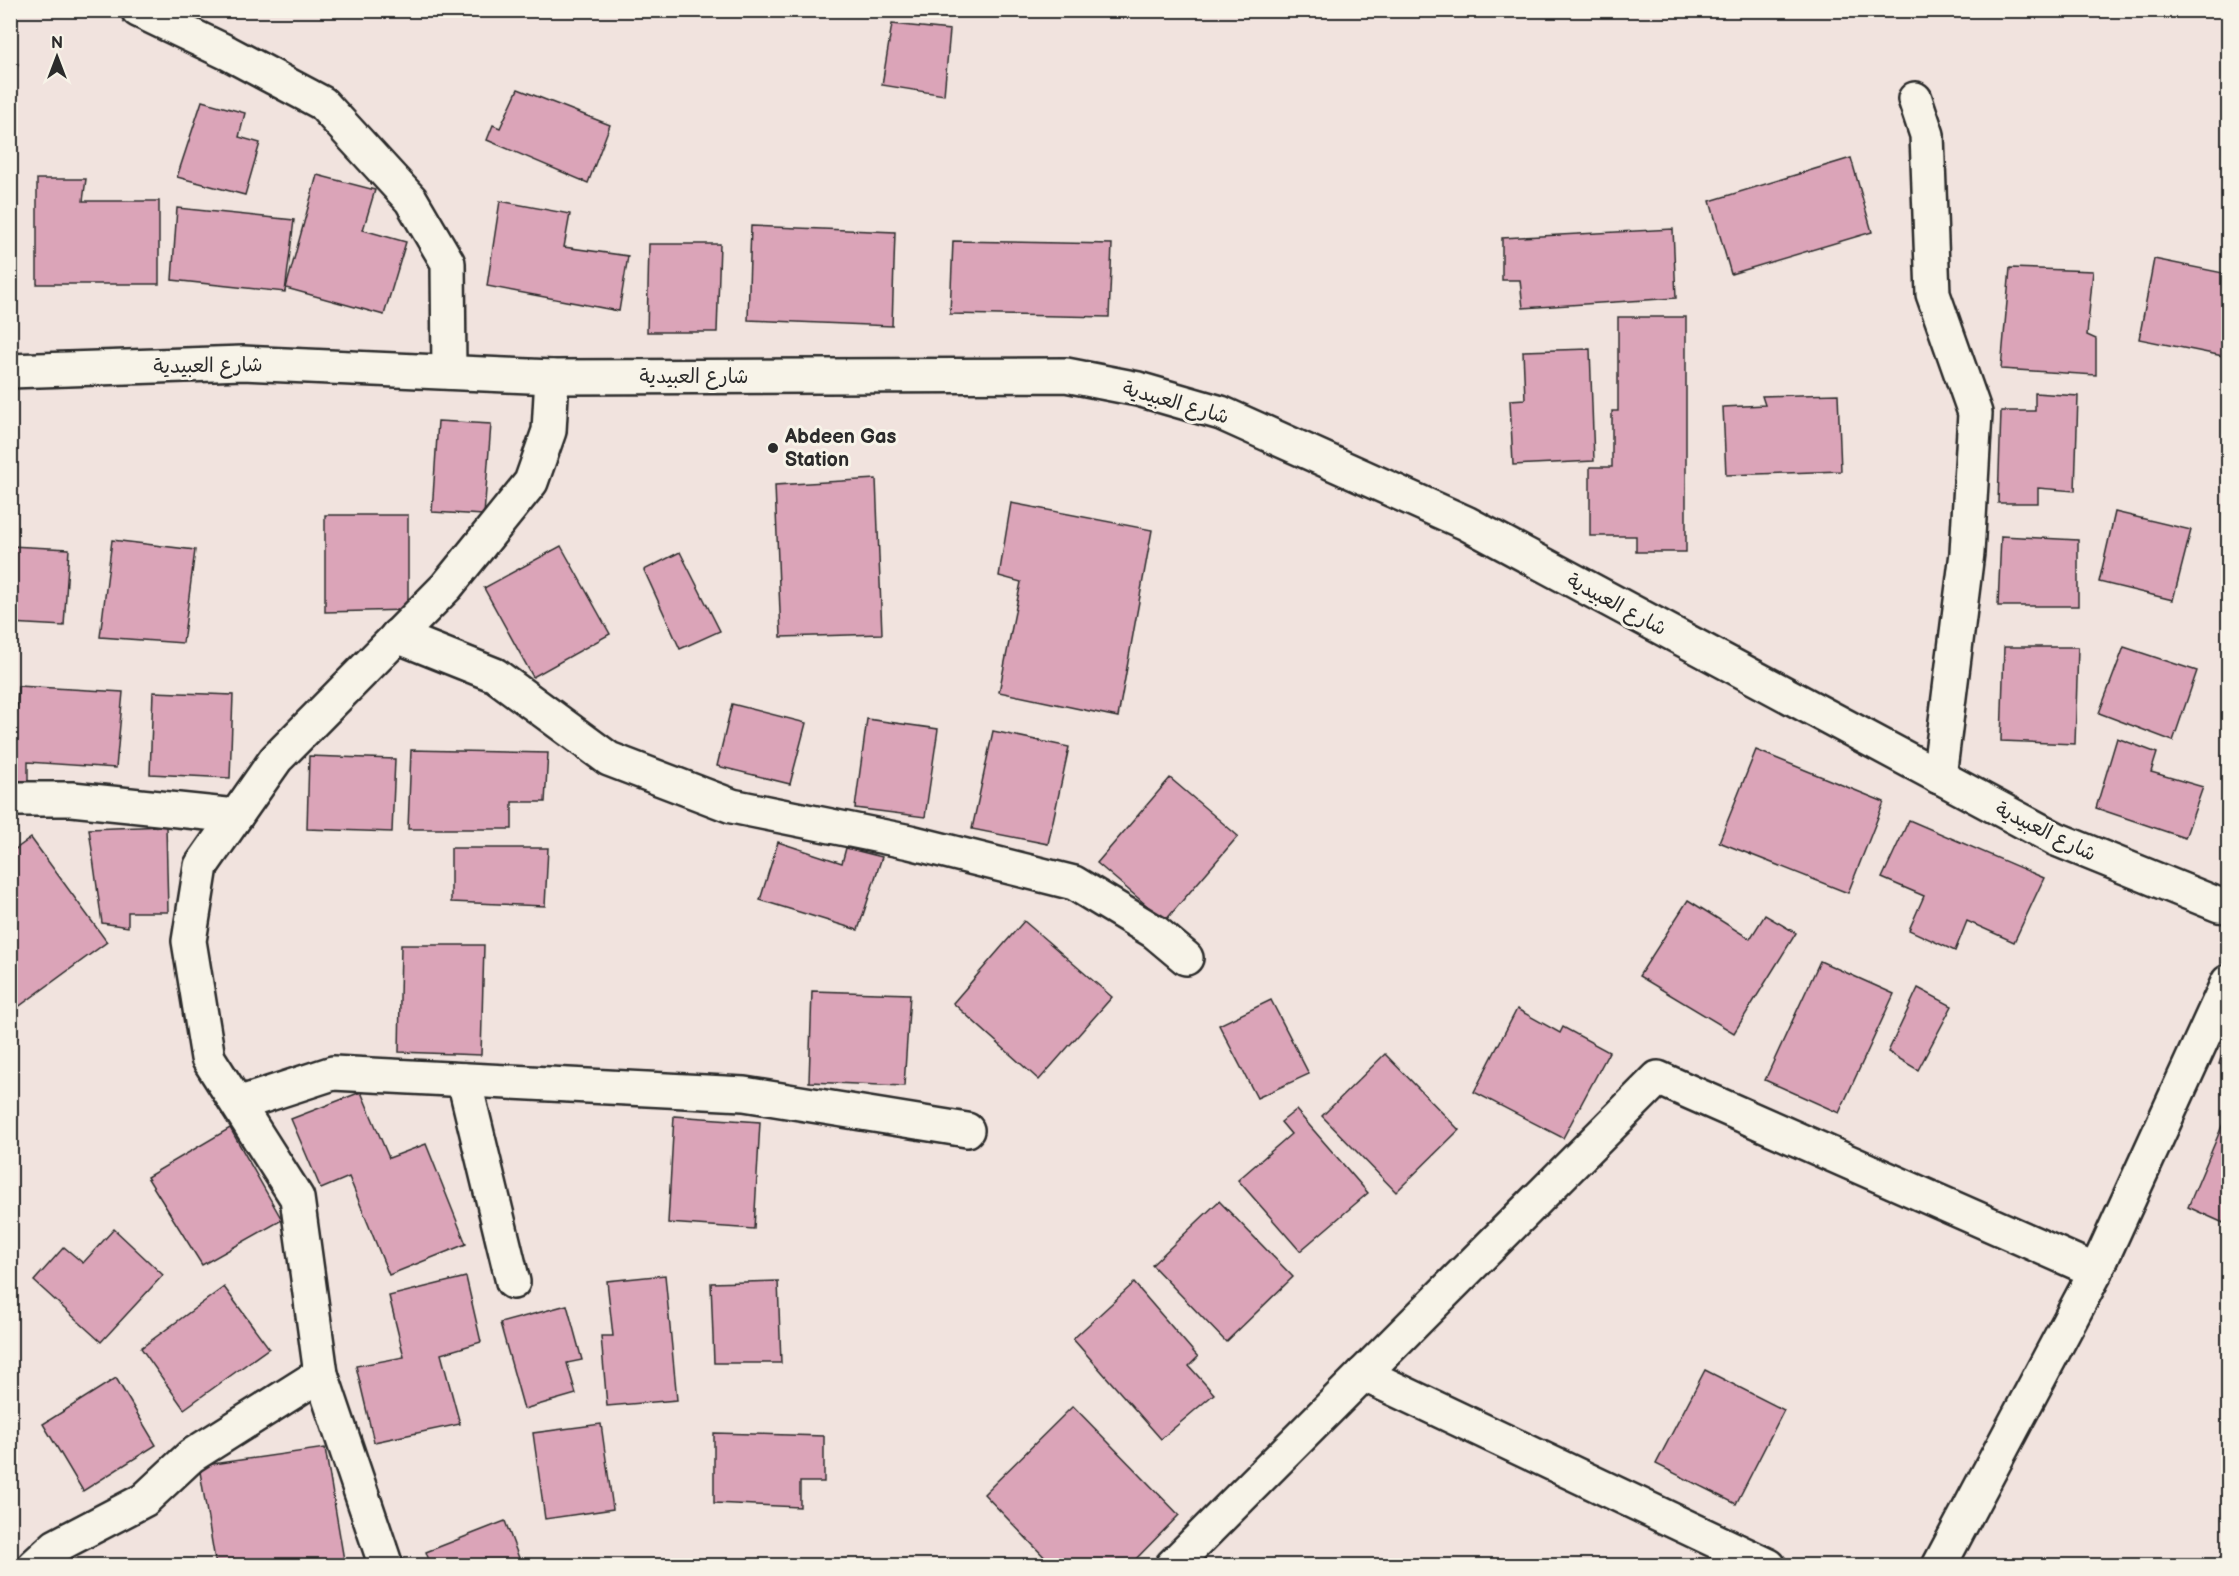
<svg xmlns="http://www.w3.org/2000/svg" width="2239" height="1576" viewBox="0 0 2239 1576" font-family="'Balsamiq Sans','Playpen Sans Arabic',sans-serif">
  <rect width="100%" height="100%" fill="#f1e3de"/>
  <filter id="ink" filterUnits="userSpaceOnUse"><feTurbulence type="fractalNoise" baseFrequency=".0167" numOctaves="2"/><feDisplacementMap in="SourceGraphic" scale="12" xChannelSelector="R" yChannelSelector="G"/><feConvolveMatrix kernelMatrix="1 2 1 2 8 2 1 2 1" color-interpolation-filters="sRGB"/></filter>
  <g filter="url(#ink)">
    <g fill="#dba4b8" stroke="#2b2b2b" stroke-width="1.5">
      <path d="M892 24 950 30 944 95 882 85Z"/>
      <path d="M10 62 18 64 10 91Z"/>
      <path d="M518 89 610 125 588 183 487 140 493 125 500 128Z"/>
      <path d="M202 101 245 113 239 137 260 143 245 195 177 177Z"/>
      <path d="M1851 158 1872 232 1731 274 1710 201Z"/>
      <path d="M317 175 375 190 363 230 406 242 384 315 286 288Z"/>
      <path d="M37 179H86L83 201H159V284H37Z"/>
      <path d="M500 201 570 214 564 247 628 256 619 311 487 286Z"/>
      <path d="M177 208 294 220 285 292 172 280Z"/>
      <path d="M751 226 895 232 892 326 748 320Z"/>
      <path d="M1673 229 1676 298 1523 308 1520 280H1502V238Z"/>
      <path d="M953 241 1112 244 1109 317 950 314Z"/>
      <path d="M649 244H720L717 332H647Z"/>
      <path d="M2154 259 2228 274V357L2139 339Z"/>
      <path d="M2010 268 2093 271 2087 335 2096 339V375L2001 369Z"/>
      <path d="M1618 317H1686V552H1636V536H1590V467H1612V411H1618Z"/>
      <path d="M1590 349 1594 461 1513 465 1510 400 1525 399 1523 351Z"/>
      <path d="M2035 393 2078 396 2075 491 2038 488V503H1998L2001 411H2035Z"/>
      <path d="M1838 394 1841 471 1726 475 1723 407 1765 405 1762 396Z"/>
      <path d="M438 421 491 424 484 515 432 512Z"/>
      <path d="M876 479 882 634 781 637 775 485Z"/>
      <path d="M1011 503 1152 530 1118 717 999 692 1021 582 999 576Z"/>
      <path d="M2115 512 2191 530 2173 600 2099 582Z"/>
      <path d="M325 515H408V610L325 612Z"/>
      <path d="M2001 536 2078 540V606H1998Z"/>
      <path d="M112 540 195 550 183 643 100 637Z"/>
      <path d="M10 546 69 549 64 626 10 623Z"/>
      <path d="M561 546 610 634 533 677 484 588Z"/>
      <path d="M680 552 720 631 680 649 644 570Z"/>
      <path d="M2004 647H2078L2075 744 2001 741Z"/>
      <path d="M2124 647 2197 671 2173 741 2099 713Z"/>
      <path d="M18 686 123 692 116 768 28 762V781H10V746L15 747Z"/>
      <path d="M153 692 233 695 230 778 150 774Z"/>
      <path d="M732 704 806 723 790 784 717 766Z"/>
      <path d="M867 719 938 729 925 817 855 808Z"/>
      <path d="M993 731 1069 747 1048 844 972 829Z"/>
      <path d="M2117 738 2157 753 2151 772 2203 787 2185 838 2096 808Z"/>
      <path d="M411 750 548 753 545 802H512V829H408Z"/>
      <path d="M1756 750 1884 802 1848 893 1719 842Z"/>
      <path d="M309 756 395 759 392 832 307 829Z"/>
      <path d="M1170 778 1238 836 1165 921 1097 863Z"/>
      <path d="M1909 820 2044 878 2014 942 1967 921 1955 951 1909 930 1924 896 1882 878Z"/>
      <path d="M166 826 168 912H128V927L102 923 89 829Z"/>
      <path d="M31 838 107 942 10 1013V853Z"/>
      <path d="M778 842 842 863 846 848 882 857 858 930 760 900Z"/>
      <path d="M451 848H548L545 906 451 902Z"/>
      <path d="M1688 900 1750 939 1765 915 1796 933 1734 1033 1639 976Z"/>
      <path d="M1024 921 1112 997 1039 1080 953 1003Z"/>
      <path d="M401 945H484L481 1055 399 1052Z"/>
      <path d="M1820 961 1894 994 1839 1113 1765 1080Z"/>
      <path d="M1918 988 1952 1006 1918 1070 1888 1052Z"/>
      <path d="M812 991 910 994 904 1086 809 1082Z"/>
      <path d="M1271 1000 1309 1074 1257 1098 1219 1025Z"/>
      <path d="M1517 1009 1560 1033 1563 1027 1609 1052 1563 1138 1474 1092Z"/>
      <path d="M10 1029 18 1037 10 1044Z"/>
      <path d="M2228 1036V1067L2219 1064Z"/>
      <path d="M1385 1054 1459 1130 1396 1192 1322 1116Z"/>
      <path d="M361 1092 389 1158 426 1144 466 1244 389 1275 349 1177 321 1189 291 1119Z"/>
      <path d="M1296 1110 1368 1193 1300 1251 1238 1180 1291 1134 1281 1122Z"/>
      <path d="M674 1116 760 1122 754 1229 668 1223Z"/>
      <path d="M2225 1119 2228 1120V1225L2188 1207Z"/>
      <path d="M230 1128 282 1220 202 1265 147 1177Z"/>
      <path d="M1219 1201 1293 1277 1226 1342 1152 1265Z"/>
      <path d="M114 1229 163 1275 101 1342 34 1281 64 1247 83 1263Z"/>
      <path d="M665 1275 677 1400 607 1406 601 1336H613L607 1281Z"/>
      <path d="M466 1277 481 1342 441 1354 460 1424 374 1442 356 1366 404 1357 389 1296Z"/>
      <path d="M778 1281 781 1363H714L711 1283Z"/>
      <path d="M1134 1283 1198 1357 1189 1366 1214 1394 1161 1439 1073 1339Z"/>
      <path d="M224 1287 269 1348 184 1409 141 1348Z"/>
      <path d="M567 1305 582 1360 567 1363 576 1394 524 1409 500 1323Z"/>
      <path d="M1705 1370 1784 1410 1736 1504 1656 1464Z"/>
      <path d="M116 1378 156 1445 83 1491 43 1424Z"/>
      <path d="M1073 1406 1179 1515 1129 1566H1053L984 1494Z"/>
      <path d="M601 1424 613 1509 545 1519 533 1433Z"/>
      <path d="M714 1433 824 1436V1482H800V1507L714 1503Z"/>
      <path d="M325 1448 345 1566H216L199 1466Z"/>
      <path d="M505 1521 522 1566H431L426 1552Z"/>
    </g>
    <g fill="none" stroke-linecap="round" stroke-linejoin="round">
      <defs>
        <g id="minor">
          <path d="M138 10 228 53 322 103 411 200 448 263 449 372"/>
          <path d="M1915 99 1927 135 1933 294 1975 413 1967 553 1939 777"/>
          <path d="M397 636 495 675 609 759 732 806 910 842 1074 883 1155 932 1186 958"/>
          <path d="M10 799H72L236 816"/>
          <path d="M464 1080 513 1282"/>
          <path d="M238 1104 333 1073 744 1094 967 1130"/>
          <path d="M1363 1374 1769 1566"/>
          <path d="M34 1566 56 1546 144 1500 191 1456 321 1374"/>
          <path d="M386 1566 321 1374 297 1198 208 1058 189 941 201 866 276 759 447 586 531 482 549 431 552 377"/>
          <path d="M1172 1566 1658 1078 2096 1271"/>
          <path d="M1939 1566 2096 1271 2228 982"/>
        </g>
        <path id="secondary" d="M10 371 243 363 552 377 1066 375 1138 389 1221 413 1466 523 2056 839 2219 905 2228 906"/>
      </defs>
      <use href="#minor" stroke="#2b2b2b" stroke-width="38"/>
      <use href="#secondary" stroke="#2b2b2b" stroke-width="38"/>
      <use href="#minor" stroke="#f7f3e8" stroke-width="33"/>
      <use href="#secondary" stroke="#f7f3e8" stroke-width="33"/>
    </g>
  </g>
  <circle fill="#2b2b2b" stroke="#f7f3e8" stroke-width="2" cx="773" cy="448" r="6"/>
  <g text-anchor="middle" stroke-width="6" stroke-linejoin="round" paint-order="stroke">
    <g font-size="20" fill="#2b2b2b" stroke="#f7f3e8">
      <text transform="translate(208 365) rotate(-1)" y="7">شارع العبيدية</text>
      <text x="694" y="383">شارع العبيدية</text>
      <text transform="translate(1176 402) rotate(16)" y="7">شارع العبيدية</text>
      <text transform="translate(1617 604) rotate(28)" y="7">شارع العبيدية</text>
      <text transform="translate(2046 831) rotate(26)" y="7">شارع العبيدية</text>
    </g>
    <g font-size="20" font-weight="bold" fill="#2b2b2b" stroke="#f7f3e8" text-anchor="start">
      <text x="785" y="443">Abdeen Gas<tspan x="785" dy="23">Station</tspan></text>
    </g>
  </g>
  <rect width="2239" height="1576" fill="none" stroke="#f7f3e8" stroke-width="36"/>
  <rect x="18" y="18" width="2203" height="1540" fill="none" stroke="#2b2b2b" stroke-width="2" filter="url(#ink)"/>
  <g transform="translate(57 57)" stroke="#f7f3e8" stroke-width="4.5" paint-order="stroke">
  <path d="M0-4.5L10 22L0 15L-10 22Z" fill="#2b2b2b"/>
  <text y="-9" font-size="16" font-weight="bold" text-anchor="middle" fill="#2b2b2b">N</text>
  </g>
</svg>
